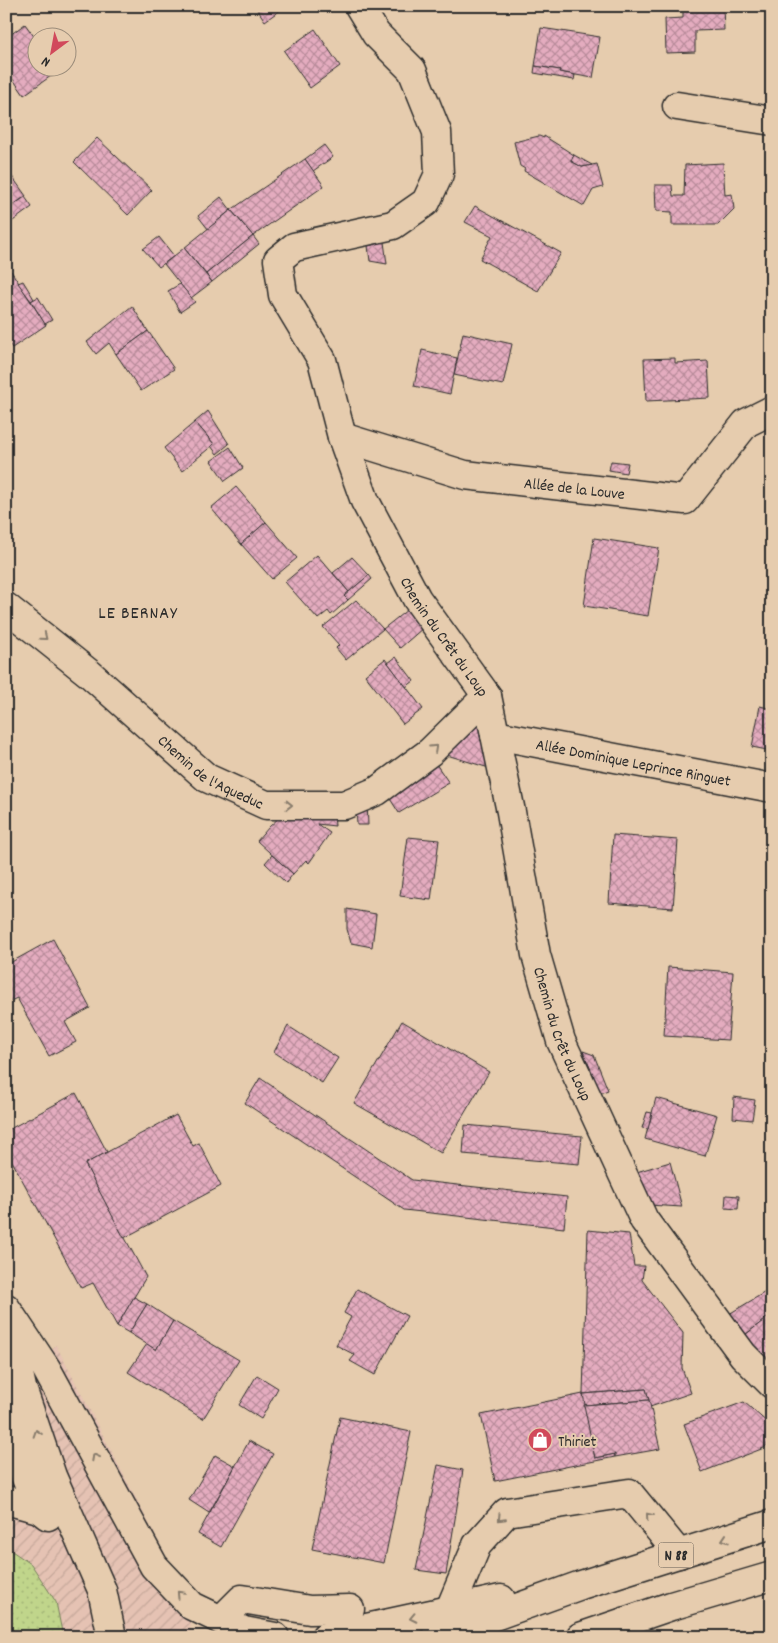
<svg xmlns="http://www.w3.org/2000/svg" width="778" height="1643" viewBox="0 0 778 1643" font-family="Dekko,sans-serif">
  <defs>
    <pattern id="industrial-furrows" width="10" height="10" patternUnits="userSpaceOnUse" patternTransform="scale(1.25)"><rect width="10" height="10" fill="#e5c2b3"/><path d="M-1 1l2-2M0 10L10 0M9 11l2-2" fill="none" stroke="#c5a79a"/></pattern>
    <pattern id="grass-dots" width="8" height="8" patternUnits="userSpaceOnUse" patternTransform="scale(1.25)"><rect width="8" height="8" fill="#c0d58b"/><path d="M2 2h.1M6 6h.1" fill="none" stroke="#a5b778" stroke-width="1.8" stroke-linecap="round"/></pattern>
    <pattern id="building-cross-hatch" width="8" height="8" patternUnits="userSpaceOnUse" patternTransform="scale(1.25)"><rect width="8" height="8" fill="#e4acbf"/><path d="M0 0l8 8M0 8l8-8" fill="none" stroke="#b98c9b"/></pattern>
  </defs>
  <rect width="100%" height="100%" fill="#e6ccae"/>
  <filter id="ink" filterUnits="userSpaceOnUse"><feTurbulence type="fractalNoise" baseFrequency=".02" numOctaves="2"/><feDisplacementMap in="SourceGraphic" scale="10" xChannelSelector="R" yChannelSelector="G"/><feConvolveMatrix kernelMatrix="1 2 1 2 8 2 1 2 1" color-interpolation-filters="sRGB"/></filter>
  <g filter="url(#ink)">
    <path fill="url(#industrial-furrows)" d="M56 1345 192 1606 190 1637H6V1390Z"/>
    <path fill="url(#grass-dots)" stroke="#76805b" d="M6 1547 31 1564 56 1602 63 1637H6Z"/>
    <g fill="url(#building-cross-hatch)" stroke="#2b2b2b">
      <path d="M255 6H286L265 21Z"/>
      <path d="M683 6H723L724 30 695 31V52L666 53 665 19 683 18Z"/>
      <path d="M25 24 38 42V68H55L58 71 24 95 6 69V38Z"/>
      <path d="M541 28 600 37 593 78 559 72 560 70 535 66Z"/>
      <path d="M315 29 340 66 310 88 284 51Z"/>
      <path d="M535 66 560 70 559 72 575 75 574 80 534 73Z"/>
      <path d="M539 136 544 138V136L574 155 571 161 582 167 597 164 603 187 593 190 584 206 524 171 525 169 520 166 514 142Z"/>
      <path d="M97 138 152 190 128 215 74 162Z"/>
      <path d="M324 145 333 157 313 171 305 159Z"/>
      <path d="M574 155 592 165 582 167 571 161Z"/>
      <path d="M305 159 324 186 253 236 231 210Z"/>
      <path d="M723 163 725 195 732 194 734 209 718 225H672V212L656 211 655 185H672L673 196H684L685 165Z"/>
      <path d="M6 168 26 196 6 210Z"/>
      <path d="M25 197 32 207 6 226V210Z"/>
      <path d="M221 197 231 210 208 229 198 216Z"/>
      <path d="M475 206 561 253 538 291 480 259 492 236 465 222Z"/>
      <path d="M231 210 253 236 206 274 184 248Z"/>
      <path d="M253 236 259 244 212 282 206 274Z"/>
      <path d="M159 237 174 256 159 267 143 249Z"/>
      <path d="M384 242 387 264 370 261 368 246Z"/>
      <path d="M184 248 212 282 191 298 164 264Z"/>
      <path d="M11 271 46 325 12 348 6 339V274Z"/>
      <path d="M23 281 34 299 31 301 18 283Z"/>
      <path d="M180 284 195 302 180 312 168 291Z"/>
      <path d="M38 297 52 320 45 324 31 301Z"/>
      <path d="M132 306 148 331 116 354 109 343 96 354 87 342Z"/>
      <path d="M148 331 174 369 141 391 116 354Z"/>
      <path d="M463 333 512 344 503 385 454 375Z"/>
      <path d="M422 350 457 358 450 394 414 386Z"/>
      <path d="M675 358V363L708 361 710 398 646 401 644 359Z"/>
      <path d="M208 411 229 444 217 454 211 446 214 444 195 422Z"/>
      <path d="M195 422 214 444 182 471 164 448Z"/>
      <path d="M230 447 243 468 225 481 211 461Z"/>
      <path d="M611 461 628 463 626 473 609 470Z"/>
      <path d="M236 487 266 522 241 544 211 508Z"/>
      <path d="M266 522 297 558 272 579 241 544Z"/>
      <path d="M594 538 659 548 648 616 584 606Z"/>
      <path d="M317 555 349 592 344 596 348 600 331 615 328 611 318 619 285 582Z"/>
      <path d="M352 557 369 575 349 592 333 573Z"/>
      <path d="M369 575 372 579 348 600 344 596Z"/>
      <path d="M356 600 383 629 346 660 336 648 339 645 323 627Z"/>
      <path d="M412 606 423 628 400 648 383 629Z"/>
      <path d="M396 657 414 681 406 687 388 663Z"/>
      <path d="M385 659 423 709 403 724 365 675Z"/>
      <path d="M760 706 772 709V751L752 747Z"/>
      <path d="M476 723 481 725 489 768 447 755Z"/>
      <path d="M436 764 449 783 399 813 387 794Z"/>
      <path d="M367 802 368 825H357L356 807Z"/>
      <path d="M334 813 335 826 317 824 330 833 309 863 306 860 293 874 257 841 269 827 280 817Z"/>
      <path d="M613 835 678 840 673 908 609 903Z"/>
      <path d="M408 837 439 840 431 900 400 896Z"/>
      <path d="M272 855 293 874 286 883 265 863Z"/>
      <path d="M347 909 376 914 372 947 351 943 347 929Z"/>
      <path d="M53 939 90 1008 65 1022 76 1042 49 1056 17 998 6 1003V965Z"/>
      <path d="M668 967 733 972 728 1040 664 1036Z"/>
      <path d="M402 1021 489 1072 441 1153 354 1103Z"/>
      <path d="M288 1026 338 1058 322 1083 274 1052Z"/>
      <path d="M583 1051 594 1055 608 1090 600 1093Z"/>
      <path d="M260 1078 412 1180 567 1197 564 1228 404 1210 245 1103Z"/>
      <path d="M76 1093 107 1152 85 1164 146 1277 117 1326 93 1283 81 1288 6 1150V1131Z"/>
      <path d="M734 1097 755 1100 752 1120 733 1118Z"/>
      <path d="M656 1098 717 1115 705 1156 645 1139Z"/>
      <path d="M647 1112 652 1113 648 1129 642 1128Z"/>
      <path d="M176 1115 193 1146 199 1143 221 1186 124 1238 85 1164Z"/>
      <path d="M465 1125 582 1136 579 1164 463 1154Z"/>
      <path d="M670 1162 682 1207 648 1205 633 1173Z"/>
      <path d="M726 1195 739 1196 738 1209 725 1208Z"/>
      <path d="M588 1230 629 1234 634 1266H644L642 1280 683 1333 682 1368 691 1393 650 1407 646 1389 583 1394Z"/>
      <path d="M772 1288V1314L745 1335 729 1314Z"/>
      <path d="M357 1289 407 1316 375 1375 350 1361 355 1355 336 1345 351 1317 344 1313Z"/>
      <path d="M134 1297 147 1304 129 1333 117 1326Z"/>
      <path d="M147 1304 173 1321 156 1350 129 1333Z"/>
      <path d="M772 1314V1363L768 1365 745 1335Z"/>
      <path d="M173 1321 239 1360 203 1419 128 1372 147 1344 156 1350Z"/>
      <path d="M257 1375 278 1388 261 1419 239 1405Z"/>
      <path d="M646 1389 649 1400 584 1405 583 1394Z"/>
      <path d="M583 1394 595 1458 615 1454V1457L495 1481 481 1415Z"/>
      <path d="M649 1400 660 1449 615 1457V1454L595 1458 584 1405Z"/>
      <path d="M744 1402 769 1424 772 1428V1439L764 1448 702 1472 684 1424Z"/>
      <path d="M340 1417 411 1432 384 1563 312 1549Z"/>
      <path d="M249 1441 273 1454 221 1547 198 1534Z"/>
      <path d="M215 1455 235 1466 209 1513 189 1500Z"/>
      <path d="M438 1465 463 1470 446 1574 416 1570Z"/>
    </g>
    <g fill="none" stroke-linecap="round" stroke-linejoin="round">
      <defs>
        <g id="minor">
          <path id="s1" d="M359 6 376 34 412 70 437 132 439 174 426 202 393 225 294 247 278 260 283 295 322 360 342 437 365 501 417 599 487 696 511 812 536 955 561 1041 644 1220 743 1355 772 1384"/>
          <path d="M677 106 772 121"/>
          <path id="s2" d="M342 437 465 475 685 500 746 423 772 410"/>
          <path id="s3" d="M6 607 90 674 207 778 266 805H344L377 791 430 752 487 696"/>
          <path id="s4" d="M495 735 772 788"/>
          <path d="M6 1312 22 1388 52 1476 102 1590 112 1637"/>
          <path d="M6 1399 20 1464 39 1509"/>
          <path d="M6 1500 39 1509 48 1516"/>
          <path d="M450 1609 477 1545 507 1512 629 1493 679 1554"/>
          <path d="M221 1620 242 1599 310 1610 350 1609"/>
        </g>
        <g id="highway">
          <path d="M6 1308 46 1368 154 1566 192 1606 244 1631 275 1637"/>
          <path d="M325 1637 501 1599"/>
          <path d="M436 1637 581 1585 772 1524"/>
          <path d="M580 1637 671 1606 772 1576"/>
        </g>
      </defs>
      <use href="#minor" stroke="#2b2b2b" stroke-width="31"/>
      <use href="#highway" stroke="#2b2b2b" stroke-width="31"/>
      <use href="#minor" stroke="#e6ccae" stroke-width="28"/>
      <use href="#highway" stroke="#e6ccae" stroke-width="28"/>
    </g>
    <defs><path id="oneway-chevron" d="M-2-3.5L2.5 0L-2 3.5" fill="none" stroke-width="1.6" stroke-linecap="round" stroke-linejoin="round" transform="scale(1.25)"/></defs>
    <g stroke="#887c6c">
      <use href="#oneway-chevron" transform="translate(44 637) rotate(39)"/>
      <use href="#oneway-chevron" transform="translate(434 748) rotate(-43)"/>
      <use href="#oneway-chevron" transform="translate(289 805)"/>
      <use href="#oneway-chevron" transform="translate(37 1433) rotate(-108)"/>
      <use href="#oneway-chevron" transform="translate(95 1457) rotate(-118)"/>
      <use href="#oneway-chevron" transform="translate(649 1516) rotate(-130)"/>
      <use href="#oneway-chevron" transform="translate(501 1518) rotate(133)"/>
      <use href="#oneway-chevron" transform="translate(725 1539) rotate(162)"/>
      <use href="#oneway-chevron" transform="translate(180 1594) rotate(-133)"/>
      <use href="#oneway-chevron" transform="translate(413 1618) rotate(168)"/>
    </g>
  </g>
  <defs>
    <symbol id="shop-disc" viewBox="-11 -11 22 22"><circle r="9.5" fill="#d1495b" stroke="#e6ccae"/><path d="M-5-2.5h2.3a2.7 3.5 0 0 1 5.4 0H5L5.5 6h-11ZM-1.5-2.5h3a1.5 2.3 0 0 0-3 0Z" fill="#fff"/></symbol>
  </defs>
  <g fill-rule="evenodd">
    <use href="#shop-disc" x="526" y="1426" width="28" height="28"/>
  </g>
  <g text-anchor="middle" stroke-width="4" stroke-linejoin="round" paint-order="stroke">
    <rect fill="#e6ccae" stroke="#635b52" stroke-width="1" x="658.5" y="1542.5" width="35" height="25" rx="4"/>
    <g font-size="15" font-weight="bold" fill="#2b2b2b">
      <text x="676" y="1560">N 88</text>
    </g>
    <g font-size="16" fill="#2b2b2b" stroke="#e6ccae">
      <text dy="6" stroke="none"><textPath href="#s2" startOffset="239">Allée de la Louve</textPath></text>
      <text dy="6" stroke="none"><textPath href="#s1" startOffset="802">Chemin du Crêt du Loup</textPath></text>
      <text dy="6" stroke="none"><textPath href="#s4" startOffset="141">Allée Dominique Leprince Ringuet</textPath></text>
      <text dy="6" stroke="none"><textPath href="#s3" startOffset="264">Chemin de l'Aqueduc</textPath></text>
      <text dy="6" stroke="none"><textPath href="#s1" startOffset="1222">Chemin du Crêt du Loup</textPath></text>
    </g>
    <g font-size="16" fill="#2b2b2b" stroke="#e6ccae" text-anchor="start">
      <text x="558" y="1446">Thiriet</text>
    </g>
    <g font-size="18" letter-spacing="1" fill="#2b2b2b" stroke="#e6ccae">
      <text x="138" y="618">LE BERNAY</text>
    </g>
  </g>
  <rect width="778" height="1643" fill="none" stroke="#e6ccae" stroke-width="25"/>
  <rect x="12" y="12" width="753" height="1618" fill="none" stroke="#2b2b2b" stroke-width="2" filter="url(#ink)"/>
  <g transform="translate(52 52) rotate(212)"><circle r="24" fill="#e6ccae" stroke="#9b8c7a"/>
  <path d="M0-4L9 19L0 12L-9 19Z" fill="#d1495b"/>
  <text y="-8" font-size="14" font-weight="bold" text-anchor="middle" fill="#2b2b2b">N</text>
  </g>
</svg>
